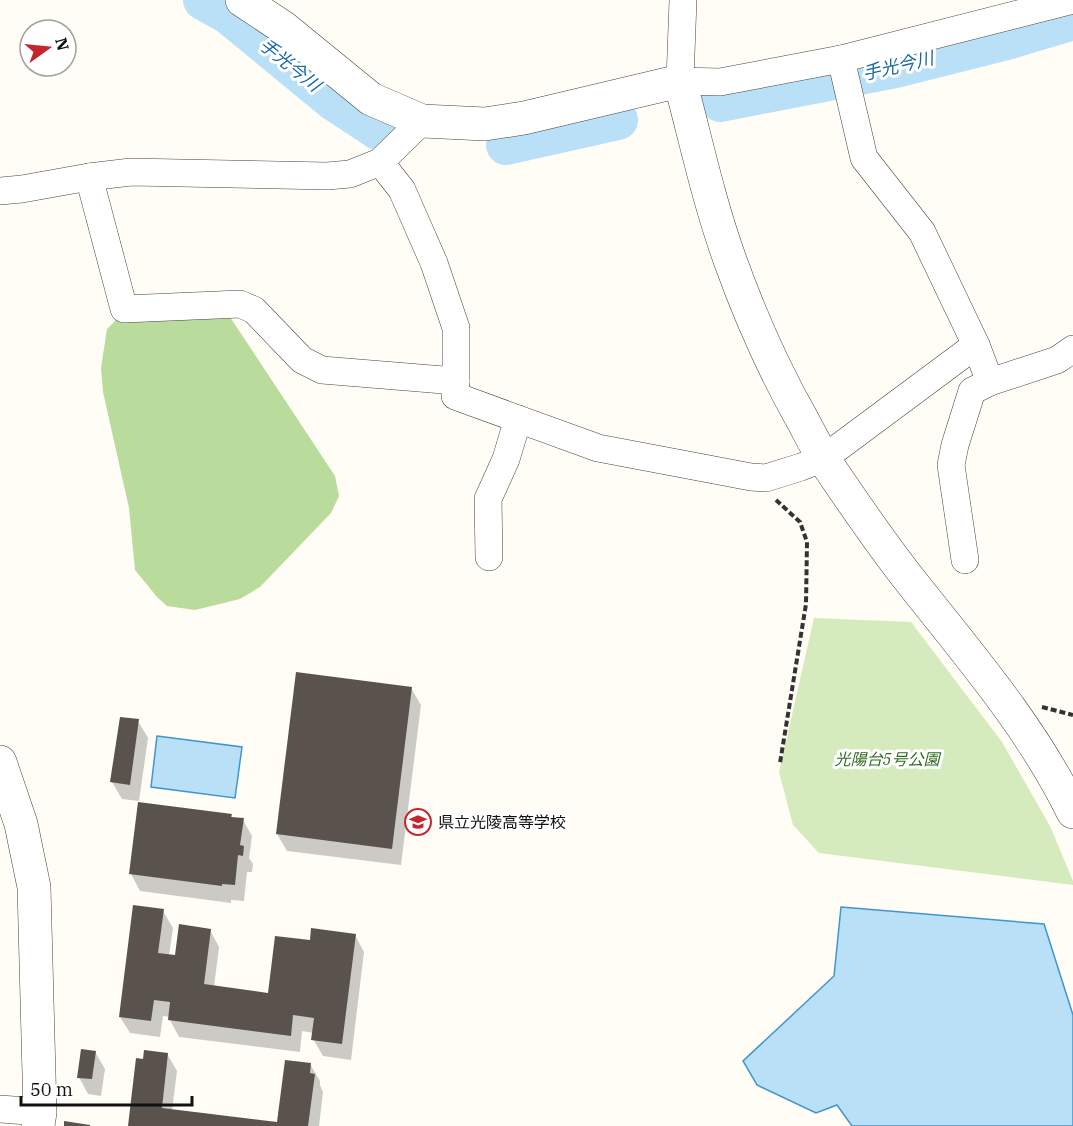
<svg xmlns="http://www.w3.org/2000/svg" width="1073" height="1126" viewBox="0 0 1073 1126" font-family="'IBM Plex Serif','Noto Sans JP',serif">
  <rect width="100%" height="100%" fill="#fffdf5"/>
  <path fill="#d5ebbd" d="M814 618 911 622 1002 742 1050 826 1073 881V885L819 853 793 825 779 772Z"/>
  <path fill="#b9dc9c" d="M143 311 230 317 335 476 339 496 331 513 260 587 240 599 195 610 167 606 157 597 135 570 129 508 103 392 101 368 107 329 116 320Z"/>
  <g fill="#b9e0f7" stroke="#3f96cf" stroke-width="1.5">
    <path d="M157 736 242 747 235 798 151 787Z"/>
    <path d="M841 907 1044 924 1073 1015V1126H852L837 1105 816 1113 757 1085 743 1061 834 976Z"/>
  </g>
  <g fill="#0003">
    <path d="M411 688 421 705 401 865 287 851 277 834Z"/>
    <path d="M138 721 148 738 139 801 122 799 112 782Z"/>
    <path d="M231 815 233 818 243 820 252 836 249 858 253 864 252 872H247L244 901 231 900V903L140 891 131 874Z"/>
    <path d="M163 911 173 928 169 956 176 957 210 930 219 947 214 987 269 994 311 942 355 935 364 952 351 1060 323 1056 313 1039 314 1033 302 1031 300 1052 179 1037 170 1020V1017L163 1016 160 1037 130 1033 120 1017Z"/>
    <path d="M95 1052 105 1069 101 1096 88 1094 79 1077Z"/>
    <path d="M167 1054 177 1071 172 1111 279 1123 310 1064 320 1081V1085L323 1092 319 1126H129L145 1061Z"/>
  </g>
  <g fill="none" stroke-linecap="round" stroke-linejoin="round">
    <g stroke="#b9e0f7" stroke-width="40">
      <path d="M203 0 228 14 334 101 378 130"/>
      <path d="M720 102 895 68 1010 39 1073 20"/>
      <path d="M506 145 618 120"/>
    </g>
  </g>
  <g fill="#5a524d">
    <path d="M296 672 412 687 392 849 276 834Z"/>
    <path d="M120 717 139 719 130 785 110 782Z"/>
    <path d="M138 802 232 814 231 817 244 818 240 845 244 846 243 856 238 855 235 885 222 884V886L129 874Z"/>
    <path d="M133 905 164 909 158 953 175 955 179 924 211 929 204 984 268 993 275 936 310 940 311 928 356 934 342 1044 311 1040 314 1018 293 1015 291 1036 168 1020 170 1002 154 1000 151 1021 119 1017Z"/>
    <path d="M81 1049 96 1051 92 1079 77 1078Z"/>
    <path d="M144 1050 168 1053 162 1108 277 1122 285 1060 311 1063 310 1073 315 1074 308 1126H128L136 1058 143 1059Z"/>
    <path d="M64 1121 90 1125V1126H64Z"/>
  </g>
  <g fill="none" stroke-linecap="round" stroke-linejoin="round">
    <defs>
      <g id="minor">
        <path d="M683 0 680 81 720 82 841 59 1073 0"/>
        <path d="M841 59 864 158 922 232 976 345 990 382"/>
        <path d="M380 162 402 190 434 263 456 328V381L455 396 598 448 751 477 766 478 801 467 824 458 976 345"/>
        <path d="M89 177 124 309 240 304 254 310 302 360 322 370 456 381"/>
        <path d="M0 191 22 189 89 177 131 172 327 176 350 174 380 162 422 121"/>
        <path d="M489 557 488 499 506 459 518 419"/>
        <path d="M965 560 951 465 955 445 972 391 990 382 1057 360 1073 349"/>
        <path d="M0 1109 40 1112"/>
      </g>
      <g id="tertiary">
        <path d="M242 0 284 28 371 99 422 121 485 124 524 118 680 81C696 141 709 202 730 260 750 316 774 370 803 421 810 434 817 448 825 461 852 501 879 541 909 579 968 654 1031 726 1073 812"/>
        <path d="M0 762 21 824 34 887 40 1112 38 1126"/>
      </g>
    </defs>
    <use href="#minor" stroke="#444" stroke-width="28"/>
    <use href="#tertiary" stroke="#444" stroke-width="34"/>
    <g stroke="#333" stroke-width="4" stroke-dasharray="6 3" stroke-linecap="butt">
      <path d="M776 500 800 522 807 542 806 604 780 763"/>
      <path d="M1042 707 1073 715"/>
    </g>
    <use href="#minor" stroke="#fff" stroke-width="27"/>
    <use href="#tertiary" stroke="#fff" stroke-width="33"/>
  </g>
  <defs>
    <symbol id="school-ring" viewBox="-11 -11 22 22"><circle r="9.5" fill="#fff" stroke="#c4262e" stroke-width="1.5"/><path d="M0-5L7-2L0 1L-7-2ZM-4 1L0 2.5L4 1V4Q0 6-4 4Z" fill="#c4262e"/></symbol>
  </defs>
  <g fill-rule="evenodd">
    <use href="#school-ring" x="403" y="807" width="30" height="30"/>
  </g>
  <g text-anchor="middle" stroke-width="6" stroke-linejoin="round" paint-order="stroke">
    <g font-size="16" font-style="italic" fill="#2f6b1f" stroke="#fff">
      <text x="887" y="765">光陽台5号公園</text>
    </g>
    <g font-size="16" fill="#111" stroke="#fff" text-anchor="start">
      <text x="438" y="828">県立光陵高等学校</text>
    </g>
    <g font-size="18" font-style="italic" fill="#1768a6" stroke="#fff">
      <text transform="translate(290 65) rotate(39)" y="6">手光今川</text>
      <text transform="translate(898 66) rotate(-13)" y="6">手光今川</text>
    </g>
  </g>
  <g transform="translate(48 48) rotate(75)"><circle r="28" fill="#ffffff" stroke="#a0a0a0" stroke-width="1.5"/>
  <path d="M0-4.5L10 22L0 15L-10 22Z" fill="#c4262e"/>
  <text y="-9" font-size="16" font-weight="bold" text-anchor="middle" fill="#111111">N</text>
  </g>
  <path d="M21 1096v9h171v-9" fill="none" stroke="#111111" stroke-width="3"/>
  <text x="30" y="1096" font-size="18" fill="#111111" stroke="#ffffff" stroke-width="4.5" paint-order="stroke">50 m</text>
</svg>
